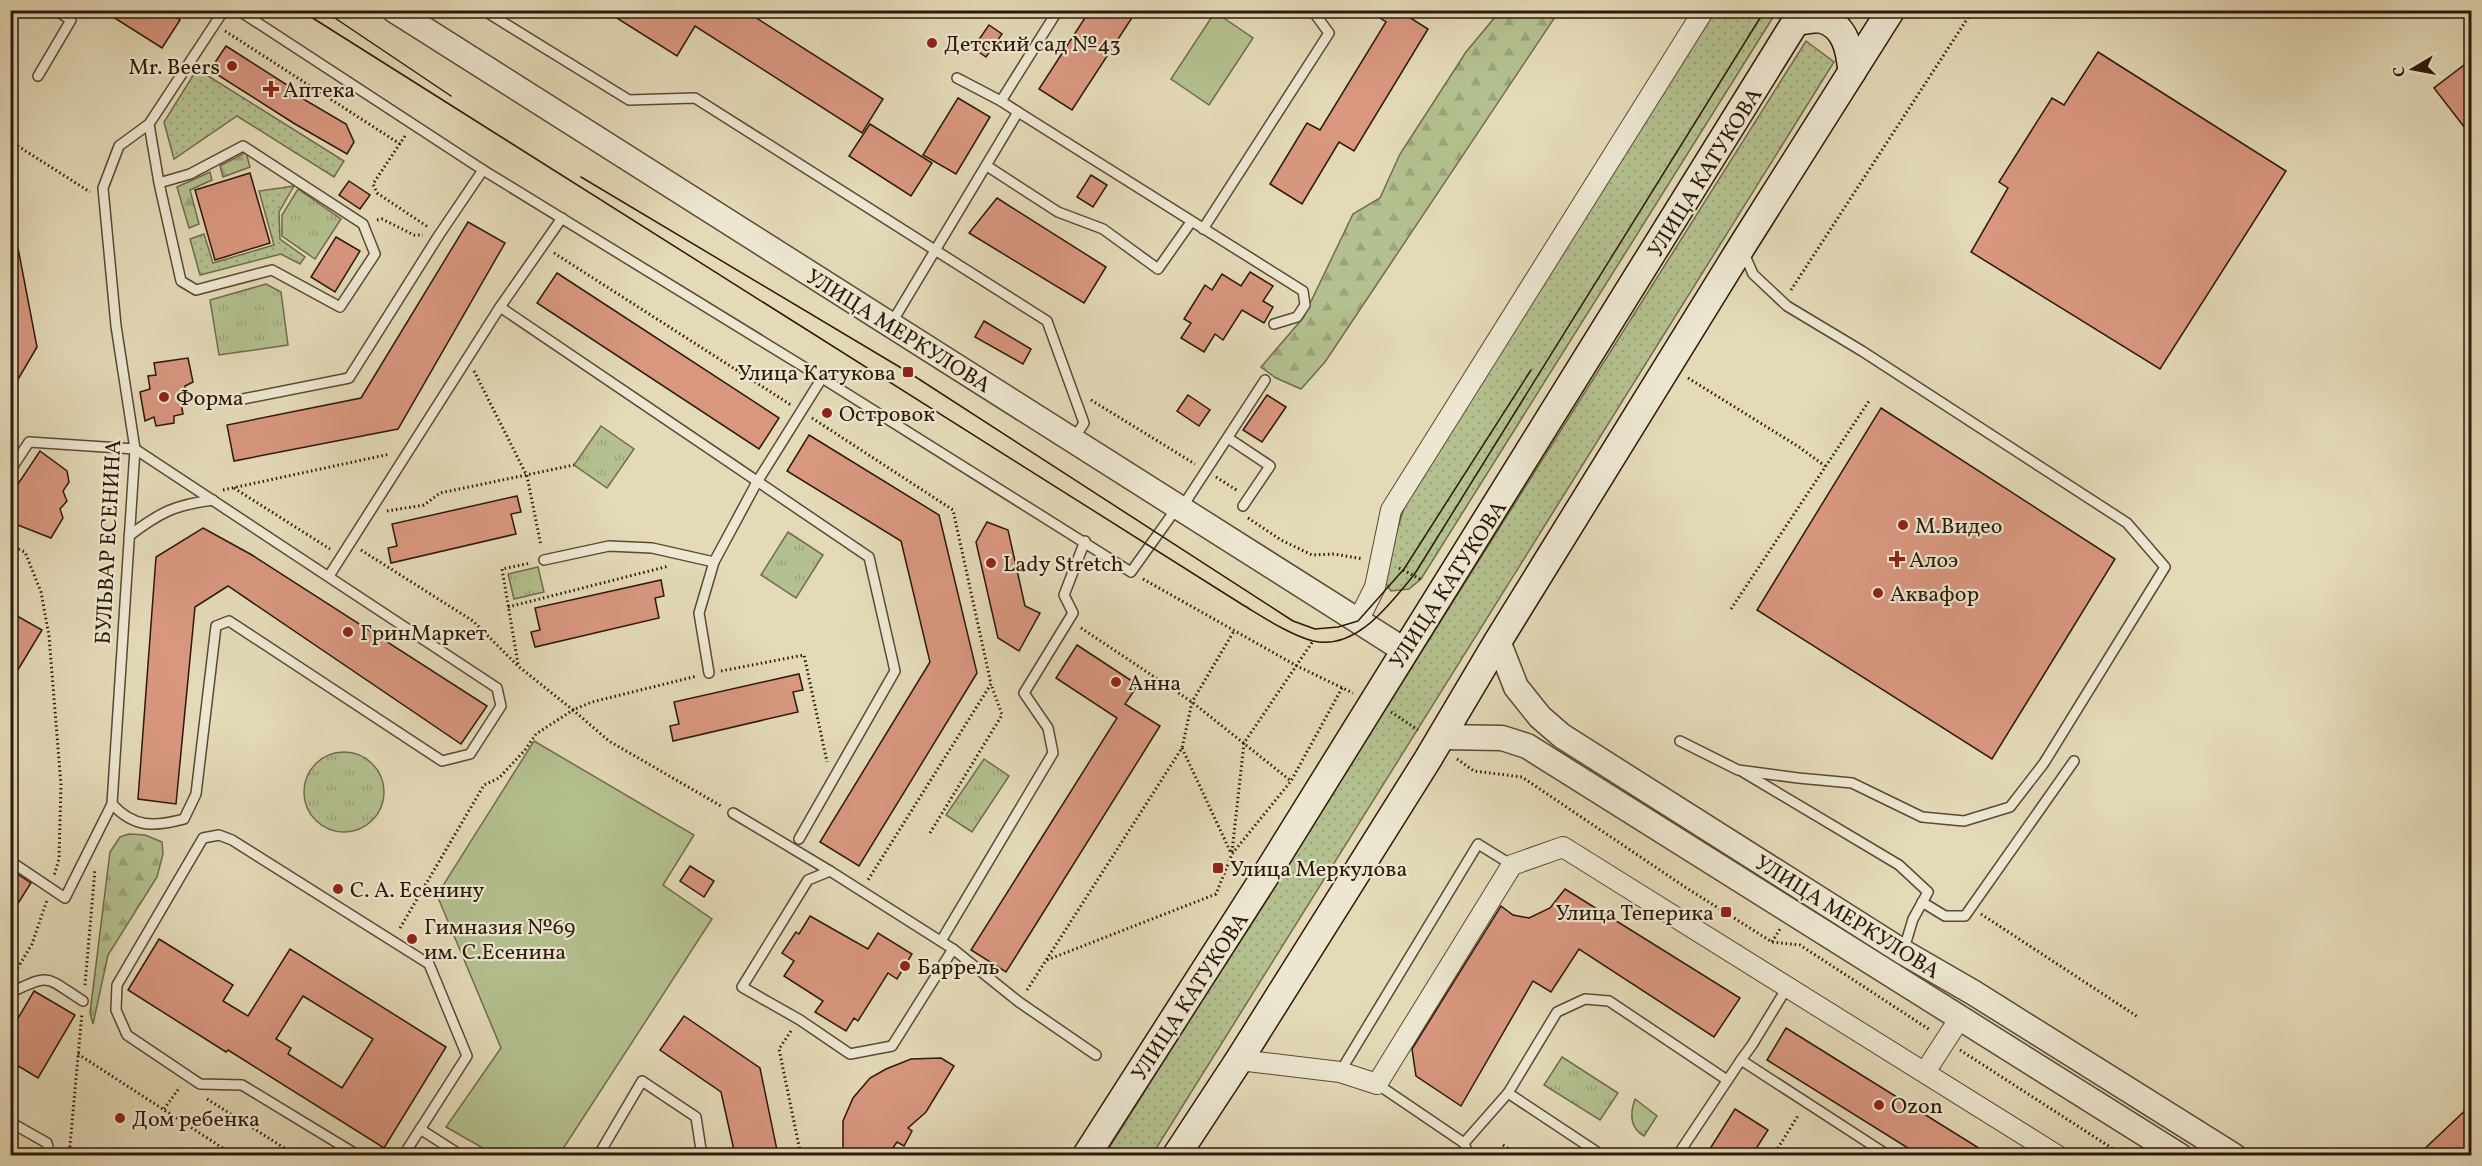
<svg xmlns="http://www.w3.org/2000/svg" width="2482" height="1166" viewBox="0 0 2482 1166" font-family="Vollkorn,serif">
  <defs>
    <pattern id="grass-dots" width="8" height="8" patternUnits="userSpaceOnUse" patternTransform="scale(1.5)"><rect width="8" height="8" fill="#b4c08f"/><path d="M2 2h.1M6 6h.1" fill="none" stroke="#9ba47a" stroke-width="1.8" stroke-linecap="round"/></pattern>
    <pattern id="forest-firs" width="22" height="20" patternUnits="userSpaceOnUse" patternTransform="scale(1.5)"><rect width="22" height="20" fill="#b4c08f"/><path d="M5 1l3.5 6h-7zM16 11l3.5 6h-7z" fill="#9ba47a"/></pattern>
    <pattern id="park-tufts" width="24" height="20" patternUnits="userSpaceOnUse" patternTransform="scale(1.5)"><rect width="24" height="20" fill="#b4c08f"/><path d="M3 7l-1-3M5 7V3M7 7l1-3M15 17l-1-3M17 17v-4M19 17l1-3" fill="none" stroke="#9ba47a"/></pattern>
  </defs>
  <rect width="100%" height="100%" fill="#e4dab8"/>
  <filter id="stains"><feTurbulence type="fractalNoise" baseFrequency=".00333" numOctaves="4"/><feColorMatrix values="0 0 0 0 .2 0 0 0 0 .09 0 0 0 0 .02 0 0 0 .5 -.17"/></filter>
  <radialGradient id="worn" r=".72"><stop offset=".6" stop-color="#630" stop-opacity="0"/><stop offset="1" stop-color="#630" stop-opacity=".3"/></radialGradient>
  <g fill="url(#grass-dots)" stroke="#706c4c" stroke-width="1.5">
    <path d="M1715 11H1777L1421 579 1409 589 1391 591 1382 578 1406 502Z"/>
    <path d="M1806 41 1834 62 1152 1155 1104 1156Z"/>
    <path d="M197 69 344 161 334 177 237 116 174 159 164 122Z"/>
    <path d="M294 186 279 212 280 239 305 257 300 264 281 254 200 275 190 239 204 234 213 263 274 245 259 191Z"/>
  </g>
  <g fill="url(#forest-firs)" stroke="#706c4c" stroke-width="1.5">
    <path d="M1500 11H1559L1325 362 1301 389 1276 378 1261 367 1303 318 1353 214 1380 198 1400 154 1466 52Z"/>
    <path d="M246 152 250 167 223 177 220 166Z"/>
    <path d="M210 172 212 180 190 190 199 224 189 228 177 187Z"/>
    <path d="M129 834 145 835 162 842 163 854 157 877 108 955 93 1024 90 1013 110 852 120 837Z"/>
  </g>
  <g fill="url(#park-tufts)" stroke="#706c4c" stroke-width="1.5">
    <path d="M298 189 341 219 315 259 282 236V215Z"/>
    <path d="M266 284 281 292 288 345 219 355 210 300Z"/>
    <path d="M601 426 634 449 607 488 574 465Z"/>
    <path d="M788 532 823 555 796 598 761 575Z"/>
    <path d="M538 567 544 592 514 599 508 574Z"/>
    <circle cx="344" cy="792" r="40"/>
    <path d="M984 759 1009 776 972 832 946 815Z"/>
    <path d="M1562 1057 1618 1093 1600 1120 1544 1085Z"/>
    <path d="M1635 1099 1657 1116 1644 1136C1630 1128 1630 1113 1635 1099Z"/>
  </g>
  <g fill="#b4c08f" stroke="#706c4c" stroke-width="1.5">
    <path d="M1215 12 1253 38 1209 105 1171 79Z"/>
    <path d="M534 741 694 835 663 885 712 919 559 1155H495L446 1127 501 1048 437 895Z"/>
  </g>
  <g fill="#d99780" stroke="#2c1908" stroke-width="1.5" fill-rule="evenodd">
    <path d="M102 10H165L180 20 162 48Z"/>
    <path d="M604 10H744L883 99 862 133 695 26 677 56Z"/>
    <path d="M1090 10H1137L1072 110 1039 89Z"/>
    <path d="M1368 10H1398L1428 29 1354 151 1339 142 1302 204 1270 184 1307 123 1320 130 1386 22Z"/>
    <path d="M989 25 1002 34 986 57 973 48Z"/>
    <path d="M226 46 295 90 293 93 346 124 354 142 347 154 295 124 210 70Z"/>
    <path d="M2098 52 2286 171 2160 369 1971 252 2008 188 1999 182 2052 98 2064 105Z"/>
    <path d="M2472 59V137L2434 88Z"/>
    <path d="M958 98 990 117 956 174 923 155Z"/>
    <path d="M870 124 932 163 911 196 849 156Z"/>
    <path d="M250 173 270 243 215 260 195 190Z"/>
    <path d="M1091 175 1107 185 1093 207 1077 197Z"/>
    <path d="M349 181 370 195 360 209 339 195Z"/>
    <path d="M997 198 1106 267 1084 303 969 233Z"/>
    <path d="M468 222 505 243 398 429 234 461 227 425 361 398Z"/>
    <path d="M336 237 360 251 335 292 311 277Z"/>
    <path d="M18 248 37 347 10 393V249Z"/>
    <path d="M1250 272 1273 286 1263 301 1273 307 1264 323 1242 310 1223 340 1215 334 1204 352 1181 338 1191 323 1184 319 1205 285 1212 290 1222 274 1241 286Z"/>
    <path d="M557 273 779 418 759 449 537 303Z"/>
    <path d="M984 321 1031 349 1023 364 975 337Z"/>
    <path d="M188 358 193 382 185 386 187 401 181 403 183 414 174 416V423L156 426 154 417 145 421 140 392 150 389 148 376 156 375 154 363Z"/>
    <path d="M1188 395 1210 410 1199 426 1177 411Z"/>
    <path d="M1267 395 1286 407 1262 442 1243 430Z"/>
    <path d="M1881 408 2115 559 1992 759 1757 610Z"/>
    <path d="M809 435 939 515 977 673 859 866 820 842 930 662 901 541 787 471Z"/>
    <path d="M40 451 67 471 69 482 63 491 67 501 60 509 63 518 51 538 10 522V496Z"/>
    <path d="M517 496 521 512 511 514 516 534 391 563 388 548 397 546 392 524Z"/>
    <path d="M987 522 1008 530 1025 606 1040 613 1019 651 998 638 976 542Z"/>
    <path d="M203 528 252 555 487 706 461 744 228 586 195 607 176 804 138 799 156 557Z"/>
    <path d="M661 580 664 596 655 598 659 618 535 647 531 632 540 630 535 608Z"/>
    <path d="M10 612 42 630 10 683Z"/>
    <path d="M1077 645 1138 685 1125 704 1160 726 1006 972 971 950 1117 718 1056 678Z"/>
    <path d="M799 674 803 690 793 692 798 712 673 741 670 726 679 724 674 702Z"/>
    <path d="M690 866 714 881 704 897 680 881Z"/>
    <path d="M10 869 31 883 10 916Z"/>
    <path d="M1565 889 1740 998 1714 1037 1579 949 1551 992 1533 981 1461 1106 1416 1076 1412 1049 1501 906 1513 915 1529 918 1550 908Z"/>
    <path d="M810 916 868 949 878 933 912 954 897 979 888 973 858 1021 854 1018 846 1031 815 1012 823 1001 784 976 794 961 782 953 796 932 799 934Z"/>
    <path d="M159 939 233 985 223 1001 248 1016 290 949 446 1047 384 1148 228 1050 226 1052 128 990ZM303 996 373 1039 342 1088 288 1054 291 1048 276 1039Z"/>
    <path d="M34 991 75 1015 38 1078 10 1061V1032Z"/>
    <path d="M684 1016 760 1068 778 1155H735L721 1092 660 1050Z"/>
    <path d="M1786 1028 1990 1155H1919L1767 1060Z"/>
    <path d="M941 1058 954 1066 926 1112 908 1128 912 1131 904 1146 897 1142 888 1155H843V1121L853 1098 870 1078 886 1069 911 1059Z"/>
    <path d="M2472 1104V1155H2418Z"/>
    <path d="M1735 1109 1768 1130 1752 1155H1706Z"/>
  </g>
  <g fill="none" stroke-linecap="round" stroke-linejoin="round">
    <defs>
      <g id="service">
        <path d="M238 10 483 170 822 378 1131 572 1176 509"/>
        <path d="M483 10 629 100 695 98 1047 321 1084 423 1073 440"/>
        <path d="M38 76 71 20 55 10"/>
        <path d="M957 78 1001 101"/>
        <path d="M1018 112 1001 101 1058 10"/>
        <path d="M149 124 159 183 181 281 196 290 272 270 340 307 375 254 363 224 243 146 190 174 159 183"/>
        <path d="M987 166 1058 212 1103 229 1158 269 1191 222"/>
        <path d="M1203 229 1329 33 1312 10"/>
        <path d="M500 307 869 557 895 671 799 839"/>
        <path d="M891 324 1018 112 1303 291 1305 305 1297 317 1274 324"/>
        <path d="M243 399 349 378 439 235 483 170"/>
        <path d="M1228 438 1270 466 1243 506"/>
        <path d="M10 471 29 442 135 449 497 688 501 706 470 754 442 761 229 621 216 626 196 794 184 819C154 827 134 828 112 804"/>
        <path d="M1181 509 1265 380"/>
        <path d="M129 536C160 512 175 505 213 500"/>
        <path d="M544 560 609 546 652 548 714 562 757 482 822 378"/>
        <path d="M329 576 500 307 562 218"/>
        <path d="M709 673 699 613 714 562"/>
        <path d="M1680 741 1738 770 1798 778 1852 783 1922 817 1964 821 2010 807 2044 763 2165 567 2127 523 1862 351 1787 306 1753 274 1743 251"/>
        <path d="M1743 772 1899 865 1928 892 1913 919 1903 952"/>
        <path d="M733 813 830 871 808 880 742 987 800 1020 850 1054 892 1046 953 949"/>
        <path d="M10 861 65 898 112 804 135 449 116 326 103 188 119 146 149 124 224 10"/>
        <path d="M830 871 953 949 1019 1002 1096 1055"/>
        <path d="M1922 902 1945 916H1965L2074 761"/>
        <path d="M941 941 1053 753 1048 728 1024 693 1073 613 1064 595 1085 541"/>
        <path d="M1788 986 1752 1045 1741 1060 1889 1156"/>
        <path d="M10 993C52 972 46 978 83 1001"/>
        <path d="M1340 1072 1478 844 1512 865"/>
        <path d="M1377 1084 1464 1143 1469 1156"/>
        <path d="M1508 1093 1603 1156"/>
        <path d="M10 1122 47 1143 50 1156"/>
        <path d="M420 1129 462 1156"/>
        <path d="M1464 1143 1508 1093 1557 1012 1585 999 1609 1001 1727 1080"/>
        <path d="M359 1156 242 1085 200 1084 127 1035 116 1010 117 985 203 838 219 835 232 840 429 964 467 1056 403 1156"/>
        <path d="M598 1156 642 1081 696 1117 702 1156"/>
        <path d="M1677 1156 1741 1060"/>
      </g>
      <g id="minor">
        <path d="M1358 621 1375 587 1391 510 1704 10"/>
        <path d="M1239 1060 1340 1072 1377 1084 1512 865 1563 847 2058 1156"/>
        <path d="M1925 1072 1960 1018"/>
      </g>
      <g id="tertiary">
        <path d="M394 10 1404 650"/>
        <path d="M1498 641 1516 687 1540 717 1562 736 1903 952 1974 993 2234 1156"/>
        <path d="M1440 737 1502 738 1527 746 2180 1156"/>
      </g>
      <g id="secondary">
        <path d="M1797 21C1804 21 1814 18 1821 19 1846 25 1850 51 1852 72"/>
        <path d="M1086 1156 1269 870 1803 10"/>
        <path d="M1176 1156 1239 1060 1428 759 1498 641 1742 246 1891 10"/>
      </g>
    </defs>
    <use href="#service" stroke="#5a4934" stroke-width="12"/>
    <use href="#minor" stroke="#5a4934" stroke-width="22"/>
    <use href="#tertiary" stroke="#5a4934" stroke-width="27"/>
    <use href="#secondary" stroke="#2c1908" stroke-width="30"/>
    <g stroke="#2c1908" stroke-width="3" stroke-dasharray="1.5 3" stroke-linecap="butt">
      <path d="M193 10 204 18"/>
      <path d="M225 31 400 144"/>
      <path d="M405 136 373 184 377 193 428 227"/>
      <path d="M10 141 90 192"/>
      <path d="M377 220 382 219 414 235H423"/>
      <path d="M554 253 791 405"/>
      <path d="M1791 290 1973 10"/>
      <path d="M474 371 527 476 541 546"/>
      <path d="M1688 378 1799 447 1825 466"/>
      <path d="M1091 400 1195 464"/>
      <path d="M812 418 953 510 991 684 868 880"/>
      <path d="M1216 477 1238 491"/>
      <path d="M234 488 330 549"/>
      <path d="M223 490 390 454"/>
      <path d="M387 511 424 505 440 493 574 465"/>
      <path d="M1248 518 1281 540 1312 555 1334 554 1363 559"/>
      <path d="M10 546 25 552 41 592 49 636 61 785 59 859 54 876"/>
      <path d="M361 550 473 621 518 666 573 710 592 702 697 676"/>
      <path d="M1399 568 1422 580"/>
      <path d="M1143 579 1297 666 1353 693"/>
      <path d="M508 607 669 566"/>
      <path d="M1731 609 1869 401"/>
      <path d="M1081 628 1192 702 1291 781"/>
      <path d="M518 664 502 569 531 563"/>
      <path d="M721 671 804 655 827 762"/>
      <path d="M1391 712 1418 730"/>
      <path d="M1182 748 1231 853"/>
      <path d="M1457 759 1474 771 1522 777 1685 887 1772 942 1800 945 1930 1030"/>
      <path d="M930 833 1002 715 991 684"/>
      <path d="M1232 852 1244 743 1313 641"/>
      <path d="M1981 914 2138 1017"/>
      <path d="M400 928 484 785 499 778 525 750 536 734 573 710 609 741 721 806"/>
      <path d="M1772 942 1780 929"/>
      <path d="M1047 960 1216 894 1232 854 1291 781 1342 688"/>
      <path d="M13 976 32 944 47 900"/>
      <path d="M85 985 95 869"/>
      <path d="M1027 990 1182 748 1192 702 1234 631"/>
      <path d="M791 1031 779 1049 801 1156"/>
      <path d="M1960 1050 2124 1156"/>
      <path d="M78 1054 235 1156"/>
      <path d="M207 1099 297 1156"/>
      <path d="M164 1109 180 1087"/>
      <path d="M1503 1145 1519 1156"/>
      <path d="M69 1156 82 1013"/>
      <path d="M1773 1156 1799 1114"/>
    </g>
    <use href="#service" stroke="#ede7d1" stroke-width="9"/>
    <use href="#minor" stroke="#ede7d1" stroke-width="20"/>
    <use href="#tertiary" stroke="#ede7d1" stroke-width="24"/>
    <use href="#secondary" stroke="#ede7d1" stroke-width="27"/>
    <g stroke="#2c1908" stroke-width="1.5">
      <path d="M300 10 1243 605C1263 617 1290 635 1313 641 1357 651 1390 603 1414 575L1765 10"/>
      <path d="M323 10 451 96"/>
      <path d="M581 177 908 372 1293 621 1315 629 1338 627 1358 621 1404 569 1531 370"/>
    </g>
  </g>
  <g fill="#8f2418" stroke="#ede7d1" stroke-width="2">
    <circle cx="932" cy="43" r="6"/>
    <circle cx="232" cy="66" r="6"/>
    <path d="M268 80h6v6h6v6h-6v6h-6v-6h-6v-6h6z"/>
    <rect x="902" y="366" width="12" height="12" rx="3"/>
    <circle cx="164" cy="397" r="6"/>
    <circle cx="827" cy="413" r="6"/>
    <circle cx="1903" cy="525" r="6"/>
    <path d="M1894 550h6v6h6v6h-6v6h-6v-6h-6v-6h6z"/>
    <circle cx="991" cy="563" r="6"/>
    <circle cx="1878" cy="593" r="6"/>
    <circle cx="348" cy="632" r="6"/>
    <circle cx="1116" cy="682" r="6"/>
    <rect x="1212" y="862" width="12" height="12" rx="3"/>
    <circle cx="338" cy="889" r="6"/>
    <rect x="1720" y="906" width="12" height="12" rx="3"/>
    <circle cx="412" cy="939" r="6"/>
    <circle cx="905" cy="966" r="6"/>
    <circle cx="1879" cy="1105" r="6"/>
    <circle cx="120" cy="1118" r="6"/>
  </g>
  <g text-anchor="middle" stroke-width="4.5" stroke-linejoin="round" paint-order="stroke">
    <g font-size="22" fill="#2c1908" stroke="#ede7d1" text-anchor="start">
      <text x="944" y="51">Детский сад №43</text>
      <text x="220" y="74" text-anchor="end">Mr. Beers</text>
      <text x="283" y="97">Аптека</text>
      <text x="896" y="380" text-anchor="end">Улица Катукова</text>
      <text x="176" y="405">Форма</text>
      <text x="839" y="421">Островок</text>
      <text x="1915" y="533">М.Видео</text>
      <text x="1909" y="567">Алоэ</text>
      <text x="1003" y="571">Lady Stretch</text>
      <text x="1890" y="601">Аквафор</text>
      <text x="360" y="640">ГринМаркет</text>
      <text x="1128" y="690">Анна</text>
      <text x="1230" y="876">Улица Меркулова</text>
      <text x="350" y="897">С. А. Есенину</text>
      <text x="1714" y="920" text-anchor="end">Улица Теперика</text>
      <text x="424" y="934">Гимназия №69<tspan x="424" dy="25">им. С.Есенина</tspan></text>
      <text x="917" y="974">Баррель</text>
      <text x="1891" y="1113">Ozon</text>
      <text x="132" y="1126">Дом ребенка</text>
    </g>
    <g font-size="22" fill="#2c1908" stroke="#ede7d1">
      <text transform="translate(1704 172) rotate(-58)" y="8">УЛИЦА КАТУКОВА</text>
      <text transform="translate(899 330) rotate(32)" y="8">УЛИЦА МЕРКУЛОВА</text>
      <text transform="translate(107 542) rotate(-87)" y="8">БУЛЬВАР ЕСЕНИНА</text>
      <text transform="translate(1447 584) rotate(-57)" y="8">УЛИЦА КАТУКОВА</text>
      <text transform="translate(1848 916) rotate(32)" y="8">УЛИЦА МЕРКУЛОВА</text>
      <text transform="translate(1189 996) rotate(-57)" y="8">УЛИЦА КАТУКОВА</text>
    </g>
  </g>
  <rect width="2482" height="1166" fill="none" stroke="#e4dab8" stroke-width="36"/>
  <rect x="12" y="12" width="2458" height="1142" fill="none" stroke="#2c1908" stroke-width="3"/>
  <rect x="18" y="18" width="2446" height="1130" fill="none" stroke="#2c1908" stroke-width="1.5"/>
  <g transform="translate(2413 69) rotate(260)" stroke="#ede7d1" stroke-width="4.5" paint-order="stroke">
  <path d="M0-4.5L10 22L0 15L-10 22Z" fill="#2c1908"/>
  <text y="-9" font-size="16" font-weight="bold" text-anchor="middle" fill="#2c1908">С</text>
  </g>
  <rect width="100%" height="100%" filter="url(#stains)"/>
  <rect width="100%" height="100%" fill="url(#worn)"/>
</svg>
